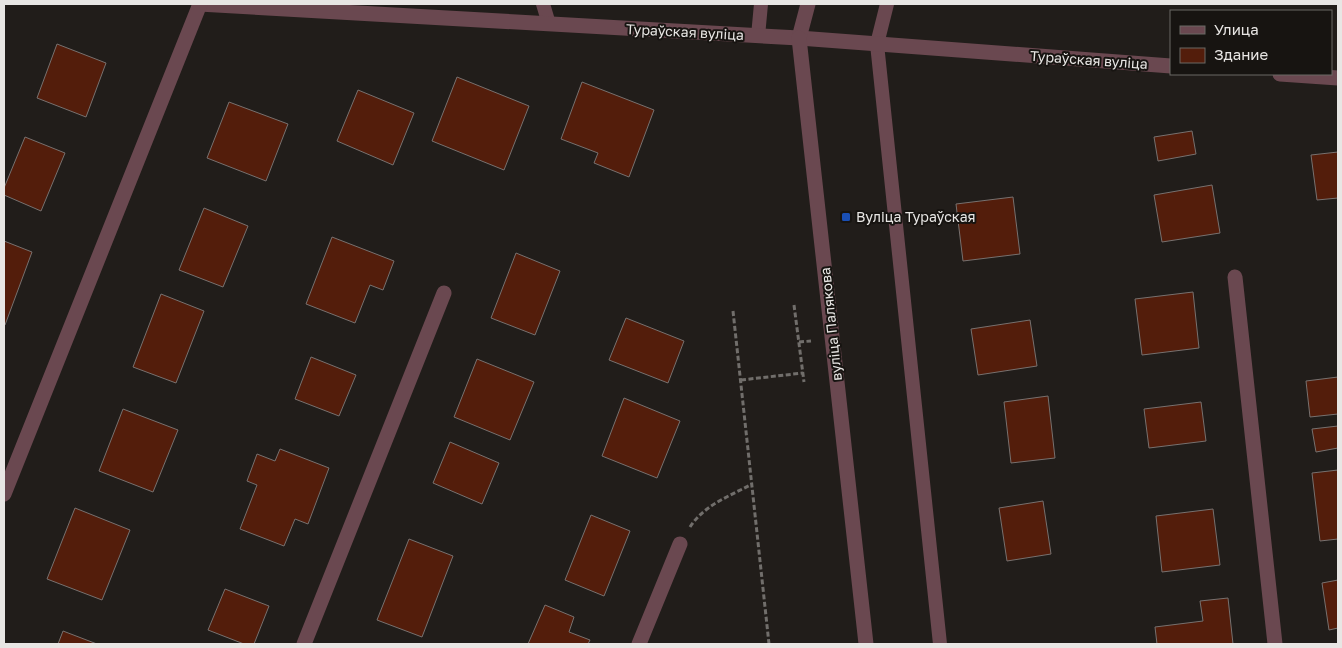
<svg xmlns="http://www.w3.org/2000/svg" width="1342" height="648" viewBox="0 0 1342 648" font-family="'Golos Text',sans-serif">
  <rect width="100%" height="100%" fill="#211d1a"/>
  <g fill="#531d0b" stroke="#77716f">
    <path d="M57 44 106 63 86 117 37 98Z"/>
    <path d="M457 77 529 106 504 170 432 141Z"/>
    <path d="M582 82 654 110 629 177 594 163 598 153 561 139Z"/>
    <path d="M358 90 414 113 393 165 337 141Z"/>
    <path d="M229 102 288 124 266 181 207 158Z"/>
    <path d="M1192 131 1196 154 1158 161 1154 137Z"/>
    <path d="M25 137 65 153 41 211 4 195V188Z"/>
    <path d="M1338 152V198L1317 200 1311 155Z"/>
    <path d="M1212 185 1220 233 1162 242 1154 195Z"/>
    <path d="M1013 197 1020 254 963 261 956 204Z"/>
    <path d="M204 208 248 226 223 287 179 270Z"/>
    <path d="M332 237 394 261 383 290 370 285 355 323 306 304Z"/>
    <path d="M4 241 32 252 5 325H4Z"/>
    <path d="M516 253 560 271 535 335 491 318Z"/>
    <path d="M1193 292 1199 348 1142 355 1135 299Z"/>
    <path d="M161 294 204 311 176 383 133 367Z"/>
    <path d="M626 318 684 341 668 383 609 360Z"/>
    <path d="M1030 320 1037 366 978 375 971 329Z"/>
    <path d="M311 357 356 375 339 416 295 399Z"/>
    <path d="M477 359 534 382 510 440 454 417Z"/>
    <path d="M1338 377V414L1310 417 1306 381Z"/>
    <path d="M1048 396 1055 458 1011 463 1004 402Z"/>
    <path d="M624 398 680 421 657 478 602 456Z"/>
    <path d="M1201 402 1206 441 1149 448 1144 409Z"/>
    <path d="M123 409 178 430 153 492 99 471Z"/>
    <path d="M1338 426V448L1316 452 1312 429Z"/>
    <path d="M450 442 499 463 482 504 433 483Z"/>
    <path d="M280 449 329 468 308 524 295 519 284 546 240 529 257 485 247 481 257 454 275 461Z"/>
    <path d="M1338 470V539L1320 541 1312 473Z"/>
    <path d="M1043 501 1051 554 1007 561 999 508Z"/>
    <path d="M75 508 130 530 102 600 47 579Z"/>
    <path d="M1213 509 1220 565 1162 572 1156 516Z"/>
    <path d="M591 515 630 531 604 596 565 580Z"/>
    <path d="M409 539 453 556 422 637 377 620Z"/>
    <path d="M1338 580V628L1329 630 1322 583Z"/>
    <path d="M225 589 269 606 254 644H244L208 630Z"/>
    <path d="M1228 598 1233 644H1157L1155 627 1203 621 1200 601Z"/>
    <path d="M545 605 574 617 569 632 590 640 588 644H528Z"/>
    <path d="M63 631 97 644H58Z"/>
  </g>
  <g fill="none" stroke-linecap="round" stroke-linejoin="round">
    <g stroke="#716e6b" stroke-width="3" stroke-dasharray="5 2.5" stroke-linecap="butt">
      <path d="M794 305 804 382"/>
      <path d="M733 311 769 644"/>
      <path d="M799 342 811 341"/>
      <path d="M741 380 803 373"/>
      <path d="M690 527C704 505 730 496 752 484"/>
    </g>
    <g stroke="#6a4850" stroke-width="14">
      <path d="M543 4 549 24"/>
      <path d="M887 4 877 44 940 644"/>
      <path d="M758 36 761 4"/>
    </g>
    <g stroke="#6a4850" stroke-width="15">
      <path d="M199 4 799 38 1171 66"/>
      <path d="M799 38 808 4"/>
      <path d="M1280 74 1338 78"/>
      <path d="M1235 277 1275 644"/>
      <path d="M4 494 200 4"/>
      <path d="M304 644 444 293"/>
      <path d="M639 644 680 544"/>
    </g>
    <path stroke="#6a4850" stroke-width="15" d="M799 38 866 644"/>
  </g>
  <rect fill="#1a4fb4" stroke="#171411" stroke-width="2" x="841" y="212" width="10" height="10" rx="2.5"/>
  <g text-anchor="middle" stroke-width="4" stroke-linejoin="round" paint-order="stroke">
    <g font-size="14" fill="#e8e6e4" stroke="#171411">
      <text transform="translate(685 32) rotate(3)" y="5">Тураўская вуліца</text>
      <text transform="translate(1089 60) rotate(4)" y="5">Тураўская вуліца</text>
      <text transform="translate(831 324) rotate(-96)" y="5">вуліца Палякова</text>
    </g>
    <g font-size="14" fill="#e8e6e4" stroke="#171411" text-anchor="start">
      <text x="856" y="222">Вуліца Тураўская</text>
    </g>
  </g>
  <rect width="1342" height="648" fill="none" stroke="#e8e6e4" stroke-width="10"/>
  <rect x="1170" y="10" width="162" height="65" fill="#171411" stroke="#6b6865"/>
  <rect x="1180" y="26" width="25" height="8" fill="#6a4850" stroke="#6b6865"/>
  <text x="1214" y="35" font-size="15" fill="#e8e6e4">Улица</text>
  <rect x="1180" y="48" width="25" height="15" fill="#531d0b" stroke="#6b6865"/>
  <text x="1214" y="60" font-size="15" fill="#e8e6e4">Здание</text>
</svg>
